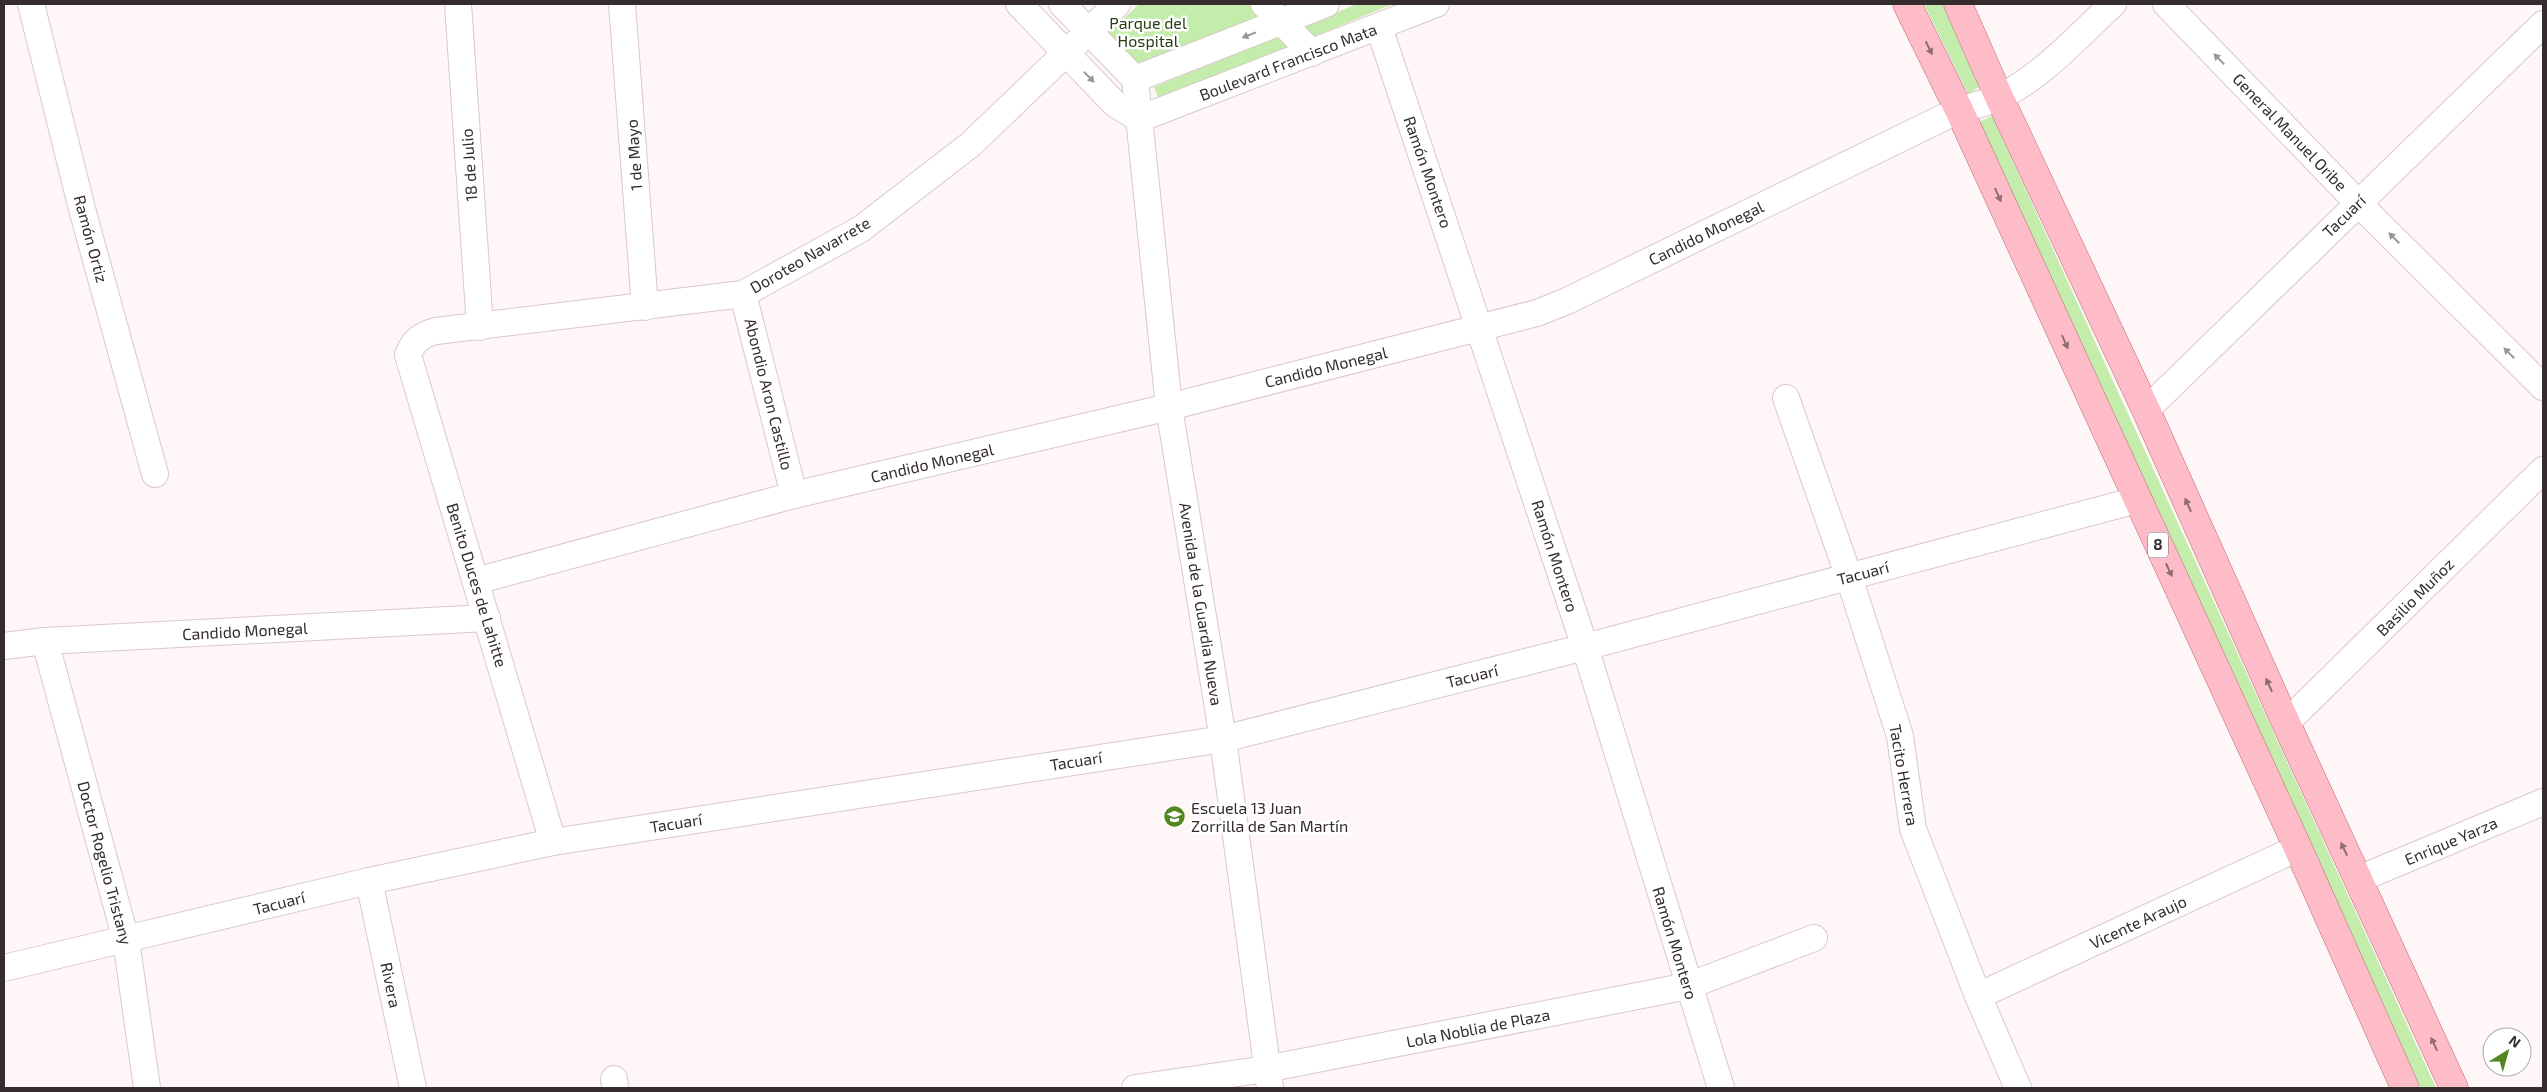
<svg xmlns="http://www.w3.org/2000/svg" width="2547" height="1092" viewBox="0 0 2547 1092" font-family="'Exo 2',sans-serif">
  <rect width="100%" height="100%" fill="#fef6f7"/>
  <g fill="#c4ecab">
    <path d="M1139 4H1295L1139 66 1108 33Z"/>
    <path d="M1357 4H1393L1159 100 1154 87Z"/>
    <path d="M1924 4H1943L1981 86 1968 94Z"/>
    <path d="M1992 116 2436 1088H2421L1979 122Z"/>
  </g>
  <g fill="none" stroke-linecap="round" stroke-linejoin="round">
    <defs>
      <g id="minor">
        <path d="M31 4 82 209 155 474"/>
        <path d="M458 4 480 327"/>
        <path d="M622 4 645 307"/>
        <path d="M1019 4 1115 104 1139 119"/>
        <path d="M1062 4 1135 79 1169 407 1223 739 1270 1088"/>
        <path d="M1264 4 1312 53"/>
        <path d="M2166 4 2358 203 2543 387"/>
        <path d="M1379 27 1585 647 1721 1088"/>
        <path d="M1135 79 1326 4"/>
        <path d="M1139 119 1436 4"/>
        <path d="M743 294 794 495"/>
        <path d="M1786 398 1849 577 1900 736 1913 829 1978 996 2018 1088"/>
        <path d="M2146 410 2543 24"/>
        <path d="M476 581 794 495 1169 407 1537 313 1567 301 1959 110C1972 106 1987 103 2000 97 2043 76 2078 36 2113 4"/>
        <path d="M45 641 126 940 147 1088"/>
        <path d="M4 646 45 641 487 618"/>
        <path d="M2286 723 2543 470"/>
        <path d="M553 842 408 355C413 341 421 335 436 331L743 294 861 229 971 144 1117 4"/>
        <path d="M2359 879 2543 802"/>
        <path d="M369 881 413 1088"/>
        <path d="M4 968 369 881 553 842 1223 739 1585 647 2137 500"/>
        <path d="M1978 996 2298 848"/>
        <path d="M614 1079 615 1088"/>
        <path d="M1135 1088 1266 1069 1688 986 1814 938"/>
      </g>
      <g id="major">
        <path d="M1907 4 1959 110 2298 848 2405 1088"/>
        <path d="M1958 4 1999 97 2146 410 2286 723 2454 1088"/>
      </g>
    </defs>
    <use href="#minor" stroke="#dbc8ca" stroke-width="28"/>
    <use href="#major" stroke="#b76c7a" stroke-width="29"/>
    <use href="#minor" stroke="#fff" stroke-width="26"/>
    <use href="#major" stroke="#febcc8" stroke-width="28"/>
  </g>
  <defs><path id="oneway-solid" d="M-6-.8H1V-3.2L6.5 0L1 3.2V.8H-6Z" transform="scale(1.25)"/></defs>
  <g fill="#9a9696">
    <use href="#oneway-solid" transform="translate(1249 35) rotate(159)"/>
    <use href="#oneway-solid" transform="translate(2219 59) rotate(-134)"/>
    <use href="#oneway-solid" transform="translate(1089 77) rotate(46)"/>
    <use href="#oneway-solid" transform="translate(2394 238) rotate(-135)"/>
    <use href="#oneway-solid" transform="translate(2509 353) rotate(-135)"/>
  </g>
  <g fill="#8f6d73">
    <use href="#oneway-solid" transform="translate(1929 48) rotate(64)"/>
    <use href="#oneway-solid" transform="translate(1998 195) rotate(66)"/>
    <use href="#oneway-solid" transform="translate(2065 342) rotate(66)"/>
    <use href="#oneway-solid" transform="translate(2188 505) rotate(-114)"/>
    <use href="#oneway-solid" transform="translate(2169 570) rotate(65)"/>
    <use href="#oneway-solid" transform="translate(2269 685) rotate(-114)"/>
    <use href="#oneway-solid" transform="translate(2344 849) rotate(-115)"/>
    <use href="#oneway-solid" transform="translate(2434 1044) rotate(-115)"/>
  </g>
  <defs>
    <symbol id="school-disc" viewBox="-11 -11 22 22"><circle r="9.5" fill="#518720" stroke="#fff"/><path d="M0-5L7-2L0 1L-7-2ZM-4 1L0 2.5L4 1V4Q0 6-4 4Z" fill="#fff"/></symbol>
  </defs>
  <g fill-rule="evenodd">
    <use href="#school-disc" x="1162" y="804" width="25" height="25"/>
  </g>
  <g text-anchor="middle" stroke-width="5" stroke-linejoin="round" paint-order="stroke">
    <rect fill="#fff" stroke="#716b6c" stroke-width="1" x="2148" y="532.5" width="20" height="25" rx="4"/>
    <g font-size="15" font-weight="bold" fill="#342c2d">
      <text x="2158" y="550">8</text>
    </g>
    <g font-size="16" fill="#264012" stroke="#fff">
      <text x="1148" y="29">Parque del<tspan x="1148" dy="18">Hospital</tspan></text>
    </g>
    <g font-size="16" fill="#342c2d" stroke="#fff">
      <text transform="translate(1288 62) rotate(-21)" y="6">Boulevard Francisco Mata</text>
      <text transform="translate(2290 132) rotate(46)" y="6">General Manuel Oribe</text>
      <text transform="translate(634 155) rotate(-94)" y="6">1 de Mayo</text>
      <text transform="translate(469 165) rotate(-94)" y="6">18 de Julio</text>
      <text transform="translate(1428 172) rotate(71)" y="6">Ramón Montero</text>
      <text transform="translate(2344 216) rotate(-44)" y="6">Tacuarí</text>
      <text transform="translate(1706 233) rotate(-26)" y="6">Candido Monegal</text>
      <text transform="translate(91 239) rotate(75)" y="6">Ramón Ortiz</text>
      <text transform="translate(810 255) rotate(-30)" y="6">Doroteo Navarrete</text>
      <text transform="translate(1326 367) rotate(-14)" y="6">Candido Monegal</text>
      <text transform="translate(769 394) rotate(76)" y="6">Abondio Aron Castillo</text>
      <text transform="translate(932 463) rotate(-13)" y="6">Candido Monegal</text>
      <text transform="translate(1555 556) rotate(72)" y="6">Ramón Montero</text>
      <text transform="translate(1863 573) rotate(-15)" y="6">Tacuarí</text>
      <text transform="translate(477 585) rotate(73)" y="6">Benito Duces de Lahitte</text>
      <text transform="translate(2415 597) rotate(-45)" y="6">Basilio Muñoz</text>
      <text transform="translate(1201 604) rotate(81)" y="6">Avenida de la Guardia Nueva</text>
      <text transform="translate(245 631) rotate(-3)" y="6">Candido Monegal</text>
      <text transform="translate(1472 676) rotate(-14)" y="6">Tacuarí</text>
      <text transform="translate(1076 761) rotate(-9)" y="6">Tacuarí</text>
      <text transform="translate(1904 775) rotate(80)" y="6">Tacito Herrera</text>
      <text transform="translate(676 823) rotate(-9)" y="6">Tacuarí</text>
      <text transform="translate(2451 841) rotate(-23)" y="6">Enrique Yarza</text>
      <text transform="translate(105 863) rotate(75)" y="6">Doctor Rogelio Tristany</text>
      <text transform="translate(279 903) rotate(-14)" y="6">Tacuarí</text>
      <text transform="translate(2138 922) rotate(-25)" y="6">Vicente Araujo</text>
      <text transform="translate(1675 943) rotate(73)" y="6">Ramón Montero</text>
      <text transform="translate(391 985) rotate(78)" y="6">Rivera</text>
      <text transform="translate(1478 1028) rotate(-11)" y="6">Lola Noblia de Plaza</text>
    </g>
    <g font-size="16" fill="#342c2d" stroke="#fff" text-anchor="start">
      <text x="1191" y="814">Escuela 13 Juan<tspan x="1191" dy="18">Zorrilla de San Martín</tspan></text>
    </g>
  </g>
  <rect width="2547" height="1092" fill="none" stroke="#342c2d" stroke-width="10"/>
  <g transform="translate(2507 1052) rotate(37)"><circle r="24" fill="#ffffff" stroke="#aeabab"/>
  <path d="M0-4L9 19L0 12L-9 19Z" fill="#518720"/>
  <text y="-8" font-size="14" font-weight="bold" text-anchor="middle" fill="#342c2d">N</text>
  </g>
</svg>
